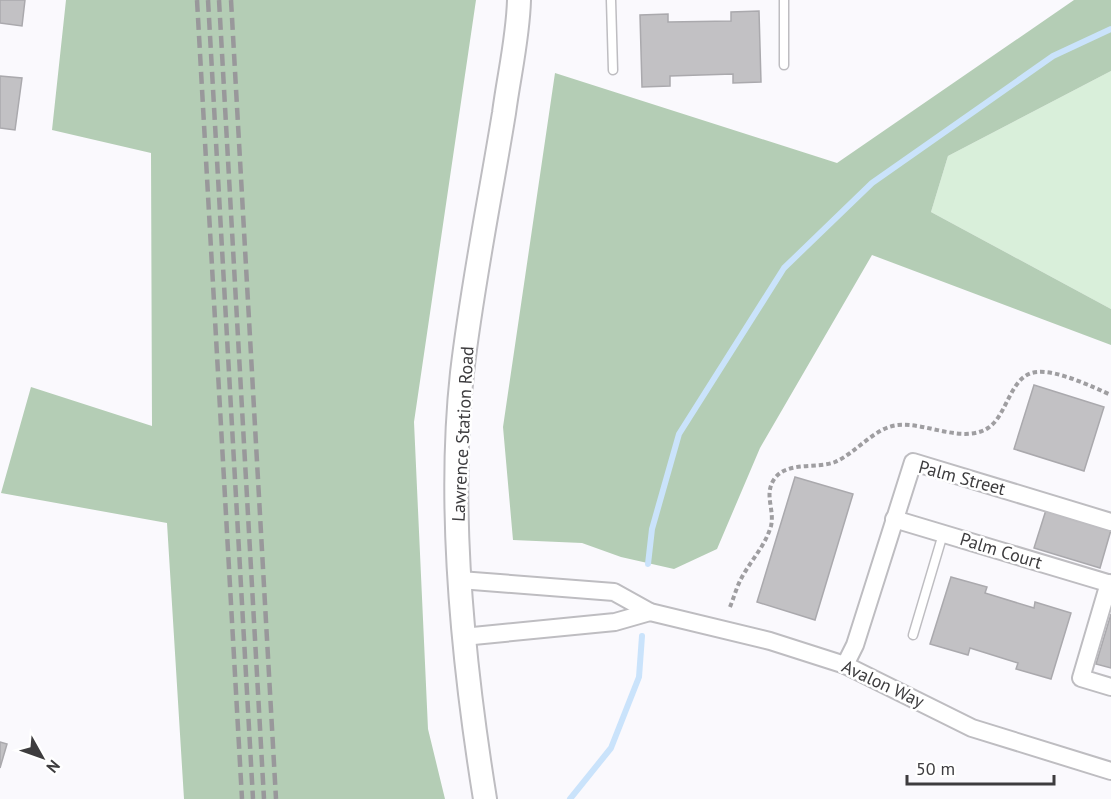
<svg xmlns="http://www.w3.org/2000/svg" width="1111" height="799" viewBox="0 0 1111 799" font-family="'PT Sans',sans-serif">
  <rect width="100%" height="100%" fill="#faf9fd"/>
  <path fill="#d9efda" d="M1111 71V309L931 212 948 156Z"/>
  <g fill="#b4cdb5">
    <path d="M66 0H476L414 422 428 729 445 799H184L167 523 1 493 31 387 152 426 151 153 52 130Z"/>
    <path d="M1074 0H1111V71L948 156 931 212 1111 309V345L872 255 760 448 717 549 674 569 621 557 582 543 513 540 503 427 555 73 837 163Z"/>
  </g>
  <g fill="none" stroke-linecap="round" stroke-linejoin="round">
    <g stroke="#cae3fb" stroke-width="6">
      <path d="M648 564 652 529 679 434 784 268 872 183 1053 56 1111 29"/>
      <path d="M570 799 611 748 639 677 642 636"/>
    </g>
  </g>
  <g fill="#c2c1c4" stroke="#aaa9ad" stroke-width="1.5">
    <path d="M0 0H25L22 26 0 23Z"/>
    <path d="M759 11 761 82 733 83V74L701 75 670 76V86L642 87 640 15 668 14V22L731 21V12Z"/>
    <path d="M0 76 22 78 15 130 0 128Z"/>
    <path d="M1034 385 1104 407 1084 471 1014 449Z"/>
    <path d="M795 477 853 494 815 620 757 602Z"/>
    <path d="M1046 510 1111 530 1100 568 1034 548Z"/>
    <path d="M951 577 987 587 985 593 1034 608 1035 602 1071 613 1051 679 1016 669 1018 663 970 648 968 655 930 644Z"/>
    <path d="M1111 614V668L1096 664Z"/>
    <path d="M0 742 7 744 0 768Z"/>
  </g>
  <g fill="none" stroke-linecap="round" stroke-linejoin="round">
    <defs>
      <g id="service">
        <path d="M611 0 613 70"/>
        <path d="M784 65V0"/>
        <path d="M913 635 943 534"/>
      </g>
      <g id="minor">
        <path d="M894 519 1111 584"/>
        <path d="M460 580 614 592 650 612 770 641 845 665 972 728 1111 771"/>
        <path d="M1109 583 1081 678 1111 687"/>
        <path d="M463 637 615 622 650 612"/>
        <path d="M845 665 855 645 913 462 1111 522"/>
      </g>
      <path id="secondary" d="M485 799C463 663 447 510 462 373 472 286 490 199 504 113 509 75 518 38 519 0"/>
    </defs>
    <use href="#service" stroke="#bebdc1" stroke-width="11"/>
    <use href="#minor" stroke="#bebdc1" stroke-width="20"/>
    <use href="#secondary" stroke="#bebdc1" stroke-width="26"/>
    <path stroke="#9f9ea1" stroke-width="4" stroke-dasharray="4.5 3" stroke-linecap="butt" d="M730 607C734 597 737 586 742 577 752 559 765 546 771 526 775 509 763 494 775 478 788 461 818 469 835 462 856 453 875 427 898 425 925 422 963 444 988 428 1008 415 1010 374 1037 372 1058 370 1093 387 1111 395"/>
    <use href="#service" stroke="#fff" stroke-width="8"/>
    <use href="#minor" stroke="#fff" stroke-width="16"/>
    <use href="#secondary" stroke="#fff" stroke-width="22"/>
    <g stroke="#99989b" stroke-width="4.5" stroke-dasharray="12 6" stroke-linecap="butt">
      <path d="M197 0 242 799"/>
      <path d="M208 0 253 799"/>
      <path d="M219 0 264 799"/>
      <path d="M231 0 276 799"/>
    </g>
  </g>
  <g text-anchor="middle" stroke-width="5" stroke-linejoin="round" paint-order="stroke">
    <g font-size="18" fill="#3d3c3e" stroke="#fff">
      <text transform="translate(463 434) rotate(-87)" y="6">Lawrence Station Road</text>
      <text transform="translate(962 478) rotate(15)" y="6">Palm Street</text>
      <text transform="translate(1001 551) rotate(17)" y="6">Palm Court</text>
      <text transform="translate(883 684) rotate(25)" y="6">Avalon Way</text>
    </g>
  </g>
  <g transform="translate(42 757) rotate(130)" stroke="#ffffff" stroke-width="4.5" paint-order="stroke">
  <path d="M0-4.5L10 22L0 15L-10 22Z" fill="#3d3c3e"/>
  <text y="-9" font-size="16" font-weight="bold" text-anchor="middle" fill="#3d3c3e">N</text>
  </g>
  <path d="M907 775v9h147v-9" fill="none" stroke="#3d3c3e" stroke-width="3"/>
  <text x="916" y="775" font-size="18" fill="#3d3c3e" stroke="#ffffff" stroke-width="4.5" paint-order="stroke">50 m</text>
</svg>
